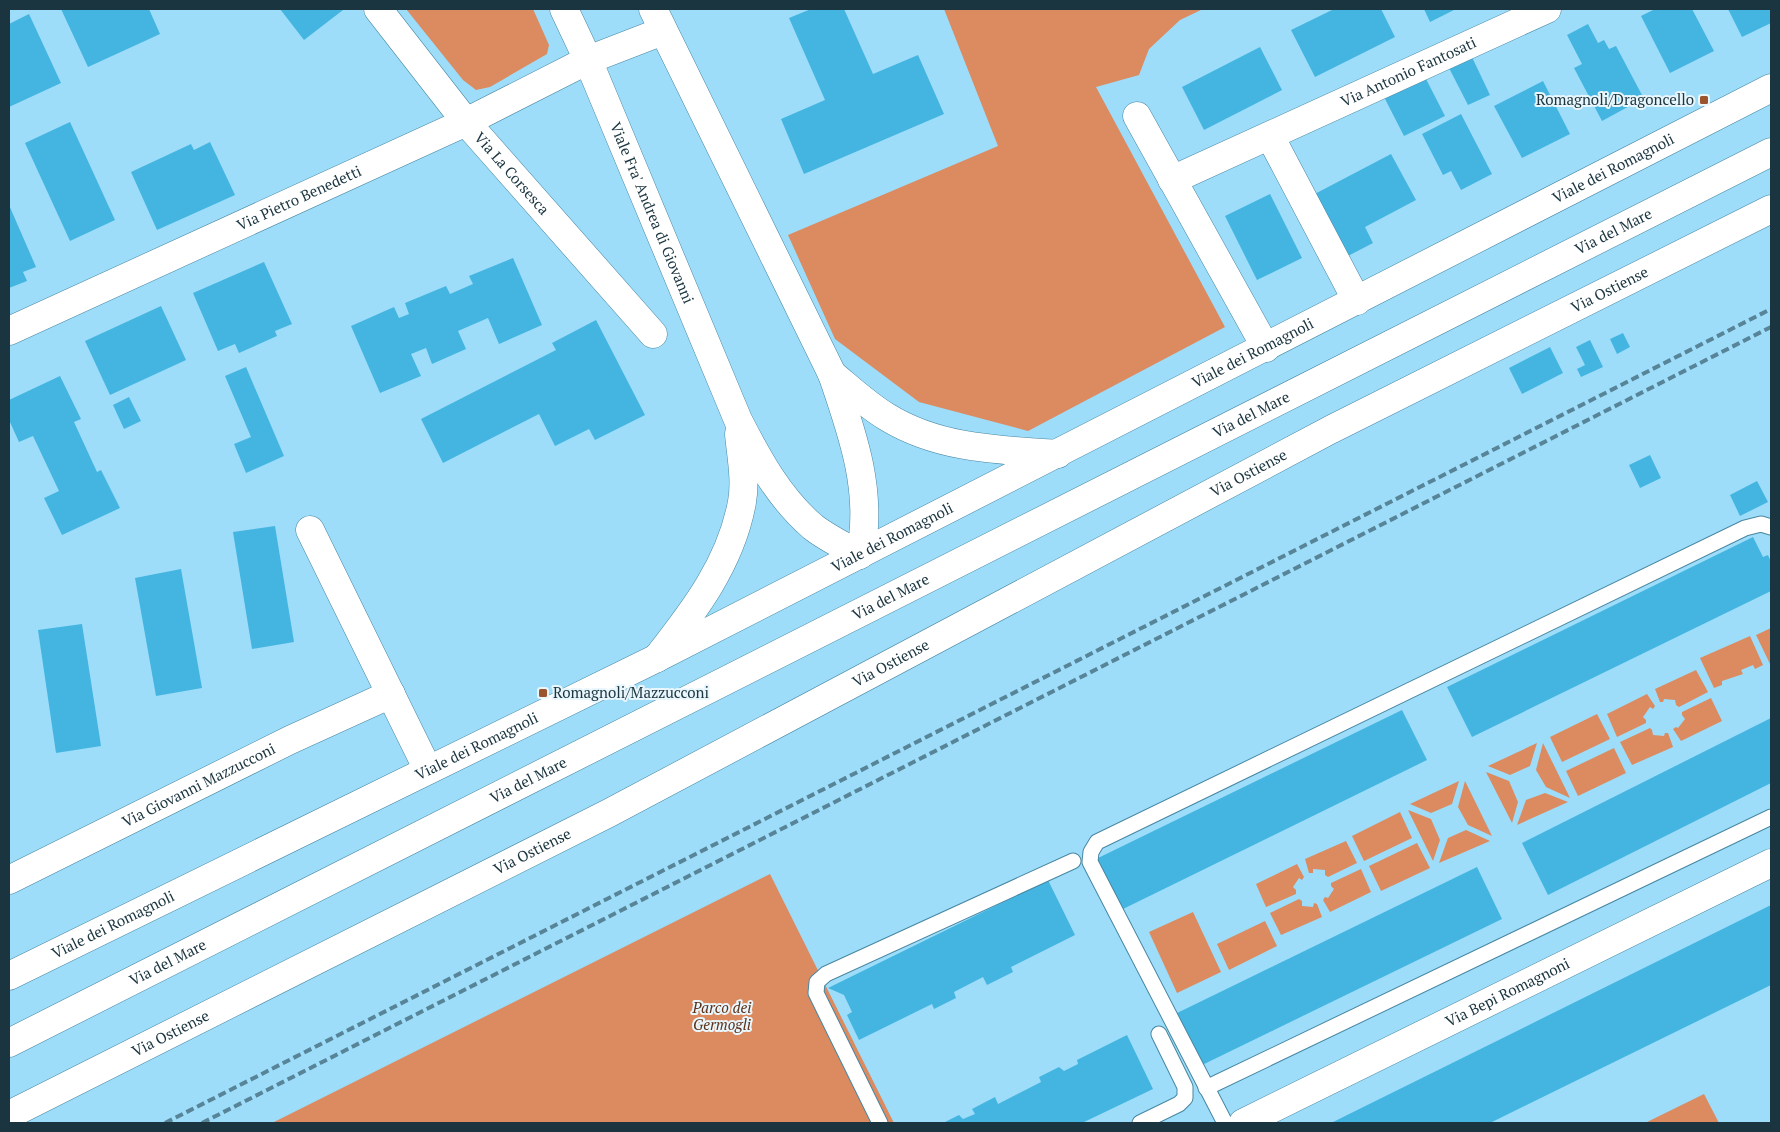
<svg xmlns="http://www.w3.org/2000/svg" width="1780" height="1132" viewBox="0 0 1780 1132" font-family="'PT Serif',serif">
  <rect width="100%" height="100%" fill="#9dddfa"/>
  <g fill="#dc8a5f">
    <path d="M406 9H533L549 45 547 54 490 87 476 90 463 80Z"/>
    <path d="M944 9H1203L1180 20 1149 49 1139 75 1096 87 1225 327 1028 431 919 402 835 339 788 235 998 146Z"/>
    <path d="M1771 628V666L1756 635Z"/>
    <path d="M1750 636 1763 665 1755 669 1753 665 1741 670 1743 674 1722 681V685L1714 688 1700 658Z"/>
    <path d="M1696 670 1708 692 1679 707 1676 705 1675 700 1664 699 1663 702H1660L1655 689Z"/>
    <path d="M1647 694 1655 706 1653 709 1650 707 1643 717 1646 720V723L1617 737 1607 714Z"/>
    <path d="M1711 698 1722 721 1681 741 1673 729 1676 727 1678 728 1685 719 1682 715V712Z"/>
    <path d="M1597 714 1610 739 1562 762 1550 737Z"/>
    <path d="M1650 728 1652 730 1653 735 1664 736 1665 733H1668L1673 747 1632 765 1620 742Z"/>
    <path d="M1537 743 1530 766 1510 775 1488 766Z"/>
    <path d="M1543 743 1570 798 1546 787 1536 770Z"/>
    <path d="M1614 748 1626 773 1578 796 1566 771Z"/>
    <path d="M1486 772 1509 781 1518 802 1512 823Z"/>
    <path d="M1459 781 1452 804 1431 813 1410 804Z"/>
    <path d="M1465 781 1492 836 1468 825 1458 807Z"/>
    <path d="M1545 793 1568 802 1517 825 1526 800Z"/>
    <path d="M1408 810 1431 819 1440 840 1433 861Z"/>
    <path d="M1400 812 1412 838 1364 861 1352 836Z"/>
    <path d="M1466 830 1490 841 1439 863 1448 838Z"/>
    <path d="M1346 841 1357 863 1328 877 1325 875V870L1313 869V873H1309L1305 859Z"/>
    <path d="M1417 843 1430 868 1381 891 1369 866Z"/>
    <path d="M1297 864 1304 877 1302 880 1299 878 1293 887 1296 890V894L1266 907 1256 884Z"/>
    <path d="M1361 869 1371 892 1330 912 1323 900 1325 897 1328 898 1334 889 1331 886V883Z"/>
    <path d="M770 874 894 1123H272Z"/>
    <path d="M1299 899 1302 901V906L1313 907 1314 903 1317 904 1322 917 1281 935 1270 913Z"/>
    <path d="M1193 912 1221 972 1177 993 1149 932Z"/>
    <path d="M1265 921 1277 946 1229 970 1217 944Z"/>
    <path d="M1704 1094 1719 1123H1645Z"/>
  </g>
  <g fill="#44b5e1">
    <path d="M61 9H149L160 34 88 67Z"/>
    <path d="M280 9H341L343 10 304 40Z"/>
    <path d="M811 9H844L873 74 918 55 944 114 804 174 781 119 825 100 789 18Z"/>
    <path d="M1334 9H1381L1395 37 1315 77 1291 30Z"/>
    <path d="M1424 9H1456L1430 22Z"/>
    <path d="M1655 9H1692L1714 51 1670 73 1641 16Z"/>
    <path d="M1728 9H1771V23L1742 37Z"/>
    <path d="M29 14 61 83 9 107V24Z"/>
    <path d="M1588 24 1598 43 1604 40 1609 49 1616 46 1642 95 1633 99 1635 103 1602 121 1574 68 1582 64 1567 35Z"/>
    <path d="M1260 47 1282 90 1204 130 1182 87Z"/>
    <path d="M1471 55 1490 95 1468 105 1448 66Z"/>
    <path d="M1425 77 1445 116 1404 136 1384 97Z"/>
    <path d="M1543 81 1570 134 1522 158 1494 106Z"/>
    <path d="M1461 114 1492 174 1461 190 1451 171 1443 175 1422 134Z"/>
    <path d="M70 122 115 220 70 241 25 143Z"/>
    <path d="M210 142 235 195 157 230 131 172 191 144 194 150Z"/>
    <path d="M1391 154 1416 200 1365 227 1373 243 1348 256 1309 197Z"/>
    <path d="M1270 194 1302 258 1257 280 1225 216Z"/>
    <path d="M9 205 36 267 23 272 27 281 9 288Z"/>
    <path d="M513 258 542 325 499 344 488 318 458 331 466 349 432 364 426 348 411 354 421 376 380 393 351 326 394 307 399 318 409 314 405 303 446 286 450 294 473 284 469 276Z"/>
    <path d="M264 262 292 324 275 331 277 336 239 353 235 344 218 351 193 293Z"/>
    <path d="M161 306 186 360 110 395 85 341Z"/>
    <path d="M596 320 645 415 595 440 589 429 555 446 539 414 443 463 421 419 556 350 552 343Z"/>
    <path d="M1623 333 1630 347 1617 354 1610 339Z"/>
    <path d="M1590 340 1603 367 1581 377 1577 369 1585 365 1576 347Z"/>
    <path d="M1550 347 1563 373 1522 394 1509 368Z"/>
    <path d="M246 367 284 456 246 473 234 444 251 437 225 376Z"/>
    <path d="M60 376 81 419 74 422 97 472 101 470 120 508 62 535 44 498 59 491 33 436 19 442 9 420V400Z"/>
    <path d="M129 397 141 421 124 429 113 405Z"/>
    <path d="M1650 455 1661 478 1640 488 1629 465Z"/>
    <path d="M1757 481 1768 502 1740 516 1730 495Z"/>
    <path d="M275 526 294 642 252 649 233 532Z"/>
    <path d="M1753 537 1763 557 1768 555 1771 562V591L1472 737 1447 687Z"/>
    <path d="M181 569 202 688 156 696 135 578Z"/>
    <path d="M82 624 101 746 56 753 38 630Z"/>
    <path d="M1402 710 1427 760 1121 910 1096 859Z"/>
    <path d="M1771 718V783L1548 895 1522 843Z"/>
    <path d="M1477 867 1502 919 1198 1067 1173 1015Z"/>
    <path d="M1048 880 1075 935 1011 967 1013 972 987 985 983 977 954 992 956 998 934 1009 932 1004 859 1040 847 1015 852 1012 844 995 828 988Z"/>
    <path d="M1771 905V985L1490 1123H1331Z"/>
    <path d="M1127 1035 1153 1089 1082 1123H943L959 1115 963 1119 975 1114 972 1109 995 1097 998 1104 1041 1082 1039 1077 1059 1067 1064 1071 1078 1064 1077 1060Z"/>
  </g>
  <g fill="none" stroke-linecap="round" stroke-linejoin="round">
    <defs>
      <g id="service">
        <path d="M1206 1088 1771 817"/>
        <path d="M880 1123 816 993 817 982 826 974 1073 861"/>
        <path d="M1140 1123 1179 1104 1185 1098V1087L1159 1034"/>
        <path d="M1225 1123 1090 862 1091 852 1097 842 1745 528 1761 524 1771 527"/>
      </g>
      <g id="minor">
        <path id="s1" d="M378 9 466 122 653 334"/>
        <path id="s2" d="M564 9 588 60 738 420C758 459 779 498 813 527 827 538 844 546 860 555 874 493 852 432 832 374L653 9"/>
        <path d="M1137 116 1266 348"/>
        <path d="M1270 136 1357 301"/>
        <path id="s3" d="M1172 180 1547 9"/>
        <path id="s4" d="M9 331 466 122 588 60 663 31"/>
        <path d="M832 374C850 389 867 405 887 417 939 449 1000 450 1058 454"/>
        <path d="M310 530 428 770"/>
        <path d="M657 658C694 611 731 563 742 502 746 480 741 456 739 434"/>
        <path id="s5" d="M9 880 290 740 391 694"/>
        <path id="s6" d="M1243 1123 1771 863"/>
      </g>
      <g id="secondary">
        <path id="s7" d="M9 976 657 658 1771 88"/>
        <path id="s8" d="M9 1115 609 813 1330 430 1771 209"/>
      </g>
      <g id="primary">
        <path id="s9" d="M9 1043 1771 152"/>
      </g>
    </defs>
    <use href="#service" stroke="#4887a2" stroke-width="17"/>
    <use href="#minor" stroke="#4887a2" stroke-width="29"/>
    <use href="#secondary" stroke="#4887a2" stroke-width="29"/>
    <use href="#primary" stroke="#4887a2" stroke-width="29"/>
    <use href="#service" stroke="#fff" stroke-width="15"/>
    <use href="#minor" stroke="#fff" stroke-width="28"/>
    <use href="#secondary" stroke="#fff" stroke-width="28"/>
    <use href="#primary" stroke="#fff" stroke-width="28"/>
    <g stroke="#588498" stroke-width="4" stroke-dasharray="8 4" stroke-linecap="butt">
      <path d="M165 1123 1771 309"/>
      <path d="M202 1123 1771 327"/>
    </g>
  </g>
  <g fill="#9b542d" stroke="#e9f6fc" stroke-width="2">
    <rect x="1699" y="95" width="10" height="10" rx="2.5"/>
    <rect x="538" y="688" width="10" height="10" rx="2.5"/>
  </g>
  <g text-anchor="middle" stroke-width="4" stroke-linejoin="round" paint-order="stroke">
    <g font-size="15" fill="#1a3540" stroke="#e9f6fc">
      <text dy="5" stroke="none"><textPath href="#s3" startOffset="260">Via Antonio Fantosati</textPath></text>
      <text dy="5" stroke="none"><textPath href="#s7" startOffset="1796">Viale dei Romagnoli</textPath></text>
      <text dy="5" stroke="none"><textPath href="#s1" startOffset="212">Via La Corsesca</textPath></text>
      <text dy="5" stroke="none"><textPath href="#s4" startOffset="319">Via Pietro Benedetti</textPath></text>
      <text dy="5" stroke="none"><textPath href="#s2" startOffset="222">Viale Fra' Andrea di Giovanni</textPath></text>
      <text dy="5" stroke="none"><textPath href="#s9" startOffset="1798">Via del Mare</textPath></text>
      <text dy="5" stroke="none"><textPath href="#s8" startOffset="1801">Via Ostiense</textPath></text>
      <text dy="5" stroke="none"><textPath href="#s7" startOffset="1391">Viale dei Romagnoli</textPath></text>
      <text dy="5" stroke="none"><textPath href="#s9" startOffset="1392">Via del Mare</textPath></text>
      <text dy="5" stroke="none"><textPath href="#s8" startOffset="1396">Via Ostiense</textPath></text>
      <text dy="5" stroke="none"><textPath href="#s7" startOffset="986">Viale dei Romagnoli</textPath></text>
      <text dy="5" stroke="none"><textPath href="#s9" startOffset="988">Via del Mare</textPath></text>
      <text dy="5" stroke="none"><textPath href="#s8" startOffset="991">Via Ostiense</textPath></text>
      <text dy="5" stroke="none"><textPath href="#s7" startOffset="521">Viale dei Romagnoli</textPath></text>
      <text dy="5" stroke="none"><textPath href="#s9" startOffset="582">Via del Mare</textPath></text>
      <text dy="5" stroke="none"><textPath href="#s5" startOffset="212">Via Giovanni Mazzucconi</textPath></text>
      <text dy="5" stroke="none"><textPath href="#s8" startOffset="586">Via Ostiense</textPath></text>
      <text dy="5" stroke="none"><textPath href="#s7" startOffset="116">Viale dei Romagnoli</textPath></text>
      <text dy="5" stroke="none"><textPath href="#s9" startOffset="178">Via del Mare</textPath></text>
      <text dy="5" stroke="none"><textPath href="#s6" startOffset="295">Via Bepi Romagnoni</textPath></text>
      <text dy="5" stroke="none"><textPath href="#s8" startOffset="181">Via Ostiense</textPath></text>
    </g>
    <g font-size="15" fill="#1a3540" stroke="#e9f6fc" text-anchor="end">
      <text x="1694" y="105">Romagnoli/Dragoncello</text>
      <text x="553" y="698" text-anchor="start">Romagnoli/Mazzucconi</text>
    </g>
    <g font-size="15" font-style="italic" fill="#5b3119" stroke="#e9f6fc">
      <text x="722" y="1013">Parco dei<tspan x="722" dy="17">Germogli</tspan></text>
    </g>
  </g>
  <rect width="1780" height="1132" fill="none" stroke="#1a3540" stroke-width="20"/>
</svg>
